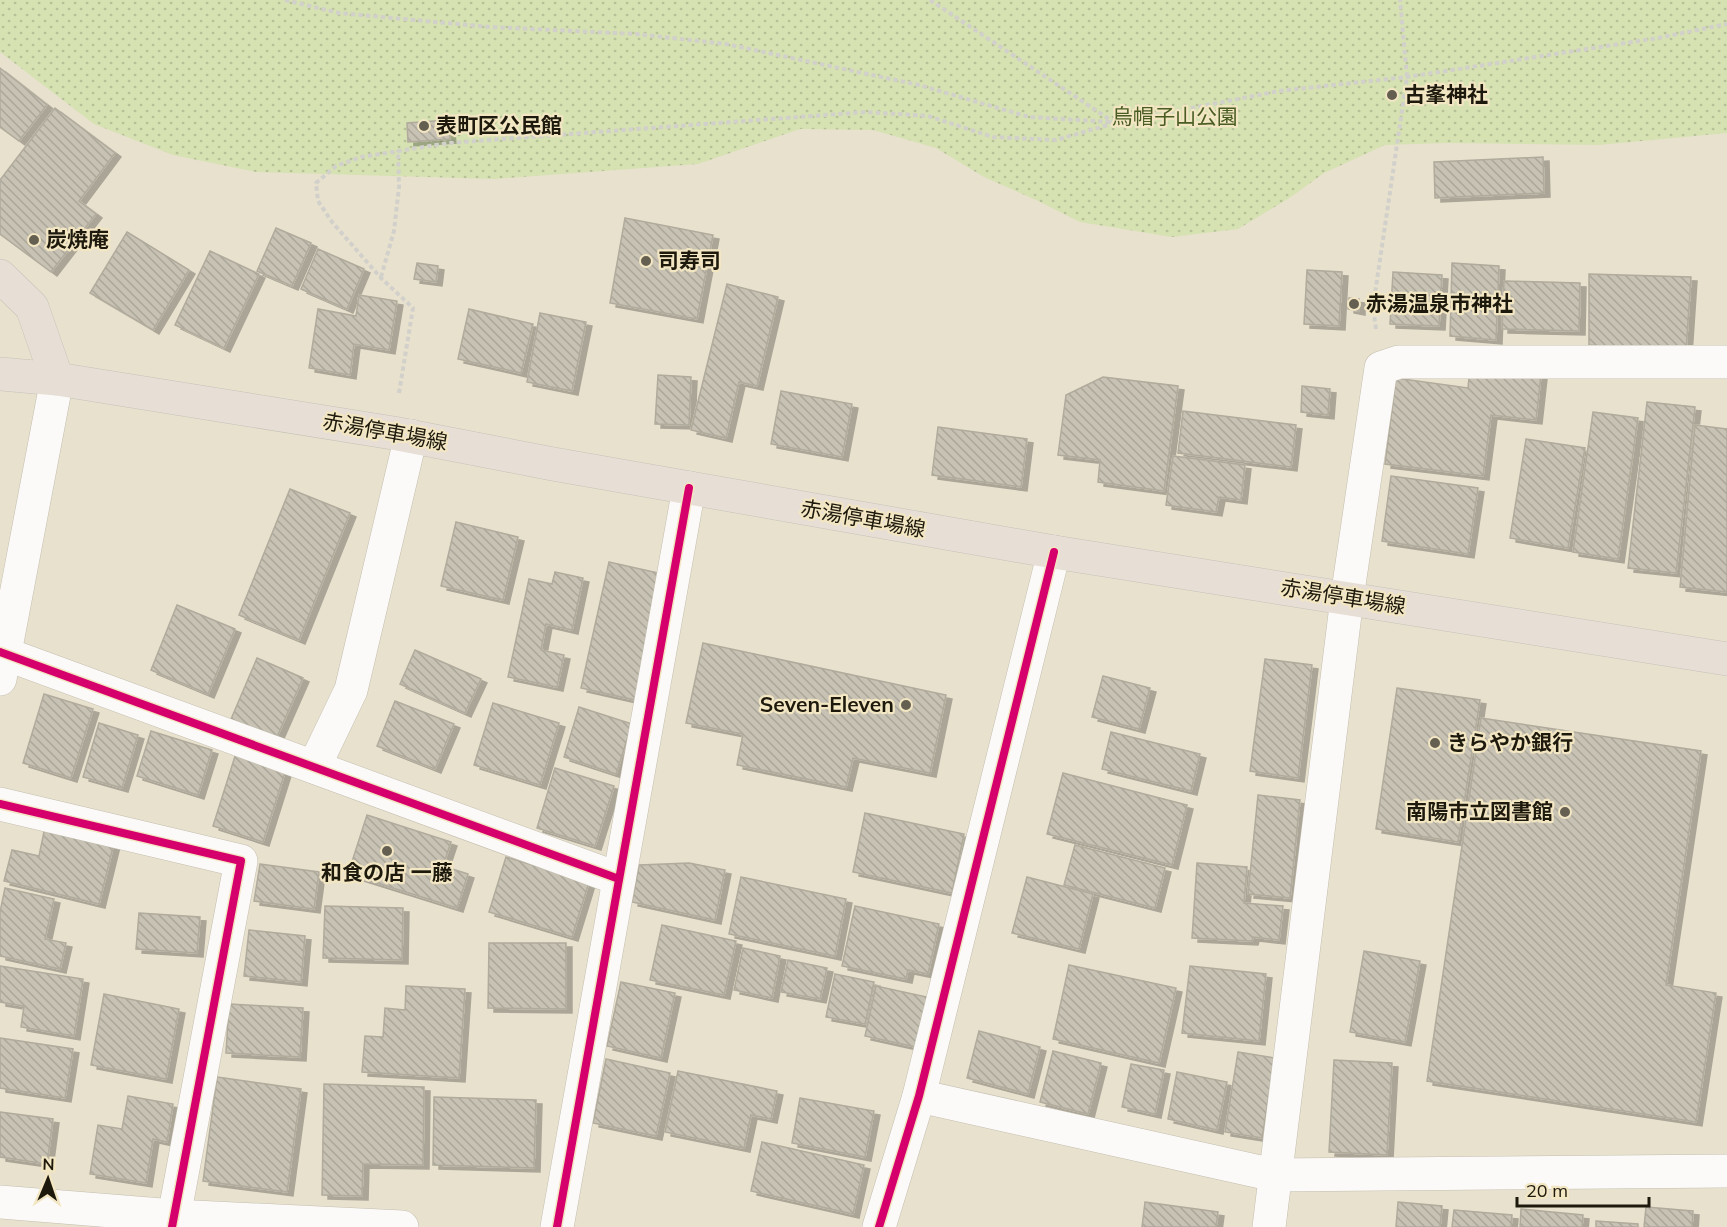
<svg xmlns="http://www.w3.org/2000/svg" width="1727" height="1227" viewBox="0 0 1727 1227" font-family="Mulish,'Noto Sans JP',sans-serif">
  <defs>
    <pattern id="park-dots" width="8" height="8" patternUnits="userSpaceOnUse" patternTransform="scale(1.5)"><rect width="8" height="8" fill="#d6e2b2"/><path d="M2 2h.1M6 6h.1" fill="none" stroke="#b7c198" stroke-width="1.8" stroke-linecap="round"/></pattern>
    <pattern id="building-back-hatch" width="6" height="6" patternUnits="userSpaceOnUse" patternTransform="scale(1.5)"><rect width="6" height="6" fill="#c7c2b3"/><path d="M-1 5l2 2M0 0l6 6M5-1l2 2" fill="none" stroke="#aaa699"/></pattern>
    <filter id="shadow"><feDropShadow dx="6" dy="4" stdDeviation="0" flood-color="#0004"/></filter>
  </defs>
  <rect width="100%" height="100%" fill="#e8e1ce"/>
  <path fill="url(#park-dots)" d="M0 0H1727V133L1599 145 1447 143 1385 145 1324 173 1291 197 1238 229 1172 237 1080 222 1036 200 984 177 936 148 873 130 800 129 698 164 494 179 256 172 173 155 94 124 0 52Z"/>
  <g fill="url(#building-back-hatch)" stroke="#b0ab9c" stroke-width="1.5" filter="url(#shadow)">
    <path d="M0 68 47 105 19 141 0 127Z"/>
    <path d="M55 108 115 153 79 201 96 214 51 272 0 234V180Z"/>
    <path d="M448 120 450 139 408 142 407 123Z"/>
    <path d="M1543 157 1544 193 1435 198 1434 162Z"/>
    <path d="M625 218 713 235 697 319 610 303Z"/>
    <path d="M276 228 311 243 292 286 257 271Z"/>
    <path d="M127 232 189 270 153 330 90 293Z"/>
    <path d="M318 249 364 269 347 309 301 289Z"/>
    <path d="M210 251 259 274 224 348 175 325Z"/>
    <path d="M417 263 438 266 436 282 414 279Z"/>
    <path d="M1452 263 1499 266 1496 340 1450 336Z"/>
    <path d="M1307 270 1342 272 1339 326 1304 324Z"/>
    <path d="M1393 272 1442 275 1439 326 1390 324Z"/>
    <path d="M1589 274 1691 277 1686 351 1589 345Z"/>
    <path d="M1504 281 1580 283 1579 331 1502 329Z"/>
    <path d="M727 284 778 297 757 386 739 382 726 438 691 430Z"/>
    <path d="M359 295 397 301 389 350 354 344 350 375 309 368 318 309 356 316Z"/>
    <path d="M1349 298 1359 299V311L1348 309Z"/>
    <path d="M469 309 533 324 521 373 458 359Z"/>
    <path d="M540 313 586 322 572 391 527 382Z"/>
    <path d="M1470 367 1541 375 1536 420 1491 415 1483 476 1385 464 1396 378 1468 388Z"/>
    <path d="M658 375 691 377 689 425 655 424Z"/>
    <path d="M1103 377 1178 386 1164 491 1098 482 1100 460 1058 455 1066 395Z"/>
    <path d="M1302 386 1330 389 1328 415 1301 412Z"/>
    <path d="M781 391 852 404 842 457 771 444Z"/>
    <path d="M1647 402 1695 407 1676 573 1628 568Z"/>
    <path d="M1183 411 1296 425 1291 467 1178 453Z"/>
    <path d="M1593 412 1638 418 1618 559 1573 552Z"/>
    <path d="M1695 425 1727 429V592L1680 587Z"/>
    <path d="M938 427 1027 439 1021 487 932 475Z"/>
    <path d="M1526 439 1585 448 1568 548 1510 538Z"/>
    <path d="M1173 456 1245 465 1241 500 1219 497 1216 512 1166 505Z"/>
    <path d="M1391 476 1478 488 1468 554 1382 541Z"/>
    <path d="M290 489 350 513 299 640 239 615Z"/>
    <path d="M456 522 518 537 503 600 441 586Z"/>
    <path d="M609 562 663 574 635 700 581 688Z"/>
    <path d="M555 572 583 578 572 630 546 624 541 650 564 655 557 687 508 677 529 579 552 584Z"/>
    <path d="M177 605 235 629 208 694 151 670Z"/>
    <path d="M703 643 946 695 930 773 853 758 846 787 737 765 743 734 686 723Z"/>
    <path d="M415 650 481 679 465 713 400 684Z"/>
    <path d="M257 658 303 678 276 739 231 719Z"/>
    <path d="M1265 659 1312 665 1298 778 1250 771Z"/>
    <path d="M1103 676 1150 688 1139 729 1092 717Z"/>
    <path d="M1397 688 1480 700 1458 842 1376 829Z"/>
    <path d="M44 694 93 709 71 778 23 763Z"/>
    <path d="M395 701 454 724 435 769 377 746Z"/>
    <path d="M493 703 559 723 540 785 474 765Z"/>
    <path d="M579 707 632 724 616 774 564 757Z"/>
    <path d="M1481 718 1701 751 1666 985 1716 993 1696 1122 1427 1081Z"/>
    <path d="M99 723 138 735 122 788 83 777Z"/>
    <path d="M151 731 212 750 198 795 137 776Z"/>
    <path d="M1111 732 1200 754 1191 791 1102 769Z"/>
    <path d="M236 753 286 769 263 842 213 826Z"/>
    <path d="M555 768 614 786 595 846 537 828Z"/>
    <path d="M1063 773 1187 805 1172 865 1047 834Z"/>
    <path d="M1258 795 1300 800 1290 898 1248 894Z"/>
    <path d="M865 813 964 834 952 893 853 872Z"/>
    <path d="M367 815 451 842 443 866 468 874 457 908 348 874Z"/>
    <path d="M46 822 115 839 99 904 4 881 12 850 39 856Z"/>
    <path d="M1075 845 1165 868 1155 908 1064 885Z"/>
    <path d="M506 857 589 882 572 937 489 912Z"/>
    <path d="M689 863 725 870 715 920 632 902 639 865Z"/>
    <path d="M1197 863 1247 867 1244 903 1283 906 1279 940 1253 937 1252 941 1192 938Z"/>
    <path d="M260 864 319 872 314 909 254 901Z"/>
    <path d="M741 877 846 899 835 956 729 934Z"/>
    <path d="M1027 877 1093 894 1079 949 1012 933Z"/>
    <path d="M5 888 54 899 45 939 66 943 60 969 0 956V912Z"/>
    <path d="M325 906 403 908 402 960 323 958Z"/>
    <path d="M855 906 939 924 928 974 908 970 906 979 842 966Z"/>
    <path d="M139 913 200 917 197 953 136 949Z"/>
    <path d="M662 925 736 941 724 995 650 980Z"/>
    <path d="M249 930 305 936 301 982 244 976Z"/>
    <path d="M489 943H566V1009L488 1008Z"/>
    <path d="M743 948 780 956 772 998 734 990Z"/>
    <path d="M1364 951 1420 961 1405 1042 1350 1032Z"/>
    <path d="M788 960 827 968 820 999 781 992Z"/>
    <path d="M1069 965 1176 988 1159 1063 1053 1039Z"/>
    <path d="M0 966 83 979 74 1036 21 1027 24 1006 0 1002Z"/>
    <path d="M1190 966 1266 974 1259 1041 1182 1033Z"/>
    <path d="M835 974 874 982 865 1024 826 1017Z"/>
    <path d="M621 982 675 993 661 1058 607 1046Z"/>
    <path d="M406 986 465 989 459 1078 362 1072 365 1036 383 1037 385 1008 405 1010Z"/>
    <path d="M876 986 936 999 925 1049 865 1036Z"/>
    <path d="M104 994 179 1009 166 1079 91 1065Z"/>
    <path d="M229 1004 303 1008 300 1057 226 1053Z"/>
    <path d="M979 1031 1040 1047 1028 1094 967 1078Z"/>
    <path d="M0 1038 73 1049 65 1098 0 1088Z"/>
    <path d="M1053 1051 1101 1063 1088 1114 1040 1102Z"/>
    <path d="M1238 1052 1275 1058 1262 1138 1225 1132Z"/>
    <path d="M606 1059 670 1073 656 1136 593 1123Z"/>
    <path d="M1334 1060 1392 1063 1387 1155 1329 1152Z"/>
    <path d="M1131 1064 1164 1070 1155 1114 1122 1107Z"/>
    <path d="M678 1071 777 1091 771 1119 751 1115 744 1148 665 1132Z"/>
    <path d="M1177 1072 1227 1082 1217 1130 1168 1119Z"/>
    <path d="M217 1077 301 1089 287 1192 203 1181Z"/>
    <path d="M324 1084 424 1087 423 1165 363 1164 362 1196 322 1195Z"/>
    <path d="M128 1096 173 1104 167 1142 153 1139 146 1183 90 1174 98 1125 122 1129Z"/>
    <path d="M434 1097 536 1100 534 1168 433 1165Z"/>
    <path d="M800 1098 874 1111 865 1157 792 1143Z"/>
    <path d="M0 1112 53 1119 47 1164 0 1157Z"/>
    <path d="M762 1142 864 1165 853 1214 751 1191Z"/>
    <path d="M1145 1202 1218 1212 1216 1227H1142Z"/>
    <path d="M1398 1202 1442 1206 1440 1227H1396Z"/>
    <path d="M1646 1207 1693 1211 1692 1227H1644Z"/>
    <path d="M1521 1209 1583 1215 1582 1227H1520Z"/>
    <path d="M1454 1210 1512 1215 1511 1227H1452Z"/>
    <path d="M1596 1221 1638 1224V1227H1596Z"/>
  </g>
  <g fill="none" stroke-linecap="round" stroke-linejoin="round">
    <defs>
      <g id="minor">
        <path d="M0 652 619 879"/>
        <path d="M0 679 57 379"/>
        <path d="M314 767 351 690 411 436"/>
        <path d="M0 804 241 861 172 1227"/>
        <path d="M919 1096 1274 1175 1727 1171"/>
        <path d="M0 1202 174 1216 402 1227"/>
        <path d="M557 1227 689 488"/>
        <path d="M879 1227 919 1096 1054 552"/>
        <path d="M1269 1227 1347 598 1381 368 1399 362H1727"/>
      </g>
      <g id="major">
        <path d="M0 276 32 307 57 379"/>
        <path d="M0 374 57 379 393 433 553 464 1054 552 1727 659"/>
      </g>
    </defs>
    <use href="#minor" stroke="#c3beaf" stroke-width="34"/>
    <use href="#major" stroke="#c5c2b8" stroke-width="34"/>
    <g stroke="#d2d0ca" stroke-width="4" stroke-dasharray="4.5 3" stroke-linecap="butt">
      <path d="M285 0 339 13 490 27 636 34 726 44 919 85 1029 117 1112 122"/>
      <path d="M930 0 1112 121"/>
      <path d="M381 277 394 231 399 187 398 150"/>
      <path d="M1376 329 1373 307 1407 77 1400 0"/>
      <path d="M399 393 413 308 381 278 332 222 318 201 316 183 336 166 361 157 449 143 866 112 928 116 993 137 1056 140 1115 123 1279 91 1407 77 1658 38 1727 24"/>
    </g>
    <use href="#minor" stroke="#fcfaf8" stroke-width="33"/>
    <use href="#major" stroke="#e7dfd5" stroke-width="33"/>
    <defs>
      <g id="cycleway">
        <path d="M0 652 619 879"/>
        <path d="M0 804 241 861 172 1227"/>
        <path d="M557 1227 689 488"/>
        <path d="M879 1227 919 1096 1054 552"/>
      </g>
    </defs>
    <use href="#cycleway" stroke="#f3e6c3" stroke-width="11"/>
    <use href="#cycleway" stroke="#d6006c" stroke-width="8"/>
  </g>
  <g fill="#645f50" stroke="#f3e6c3" stroke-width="2">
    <circle cx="1392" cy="95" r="6"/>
    <circle cx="424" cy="126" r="6"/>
    <circle cx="34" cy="240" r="6"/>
    <circle cx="646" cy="261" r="6"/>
    <circle cx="1354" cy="304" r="6"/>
    <circle cx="906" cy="705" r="6"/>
    <circle cx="1435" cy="743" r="6"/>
    <circle cx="1565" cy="812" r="6"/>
    <circle cx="387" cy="851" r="6"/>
  </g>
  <g text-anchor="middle" stroke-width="4.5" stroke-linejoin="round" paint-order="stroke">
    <g font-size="21" font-weight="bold" fill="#1d190c" stroke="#f3e6c3" text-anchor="start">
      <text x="1404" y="102">古峯神社</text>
      <text x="436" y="133">表町区公民館</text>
      <text x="46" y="247">炭焼庵</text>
      <text x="658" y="268">司寿司</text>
      <text x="1366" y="311">赤湯温泉市神社</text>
      <text x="894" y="712" text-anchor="end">Seven-Eleven</text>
      <text x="1447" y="750">きらやか銀行</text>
      <text x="1553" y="819" text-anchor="end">南陽市立図書館</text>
      <text x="387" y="880" text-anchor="middle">和食の店 一藤</text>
    </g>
    <g font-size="21" fill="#495c22" stroke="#f3e6c3">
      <text x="1175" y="124">烏帽子山公園</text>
    </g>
    <g font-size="21" fill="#1d190c" stroke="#f3e6c3">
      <text transform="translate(385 432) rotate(10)" y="7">赤湯停車場線</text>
      <text transform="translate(863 519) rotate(10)" y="7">赤湯停車場線</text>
      <text transform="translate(1343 597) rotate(9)" y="7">赤湯停車場線</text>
    </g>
  </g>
  <g transform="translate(48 1179) rotate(2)" stroke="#f3e6c3" stroke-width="4.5" paint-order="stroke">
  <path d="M0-4.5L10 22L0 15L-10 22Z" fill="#1d190c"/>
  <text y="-9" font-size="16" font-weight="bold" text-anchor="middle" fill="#1d190c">N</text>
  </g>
  <path d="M1517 1197v9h132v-9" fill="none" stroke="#1d190c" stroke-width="3"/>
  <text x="1526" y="1197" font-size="18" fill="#1d190c" stroke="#f3e6c3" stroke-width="4.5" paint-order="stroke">20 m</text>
</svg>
